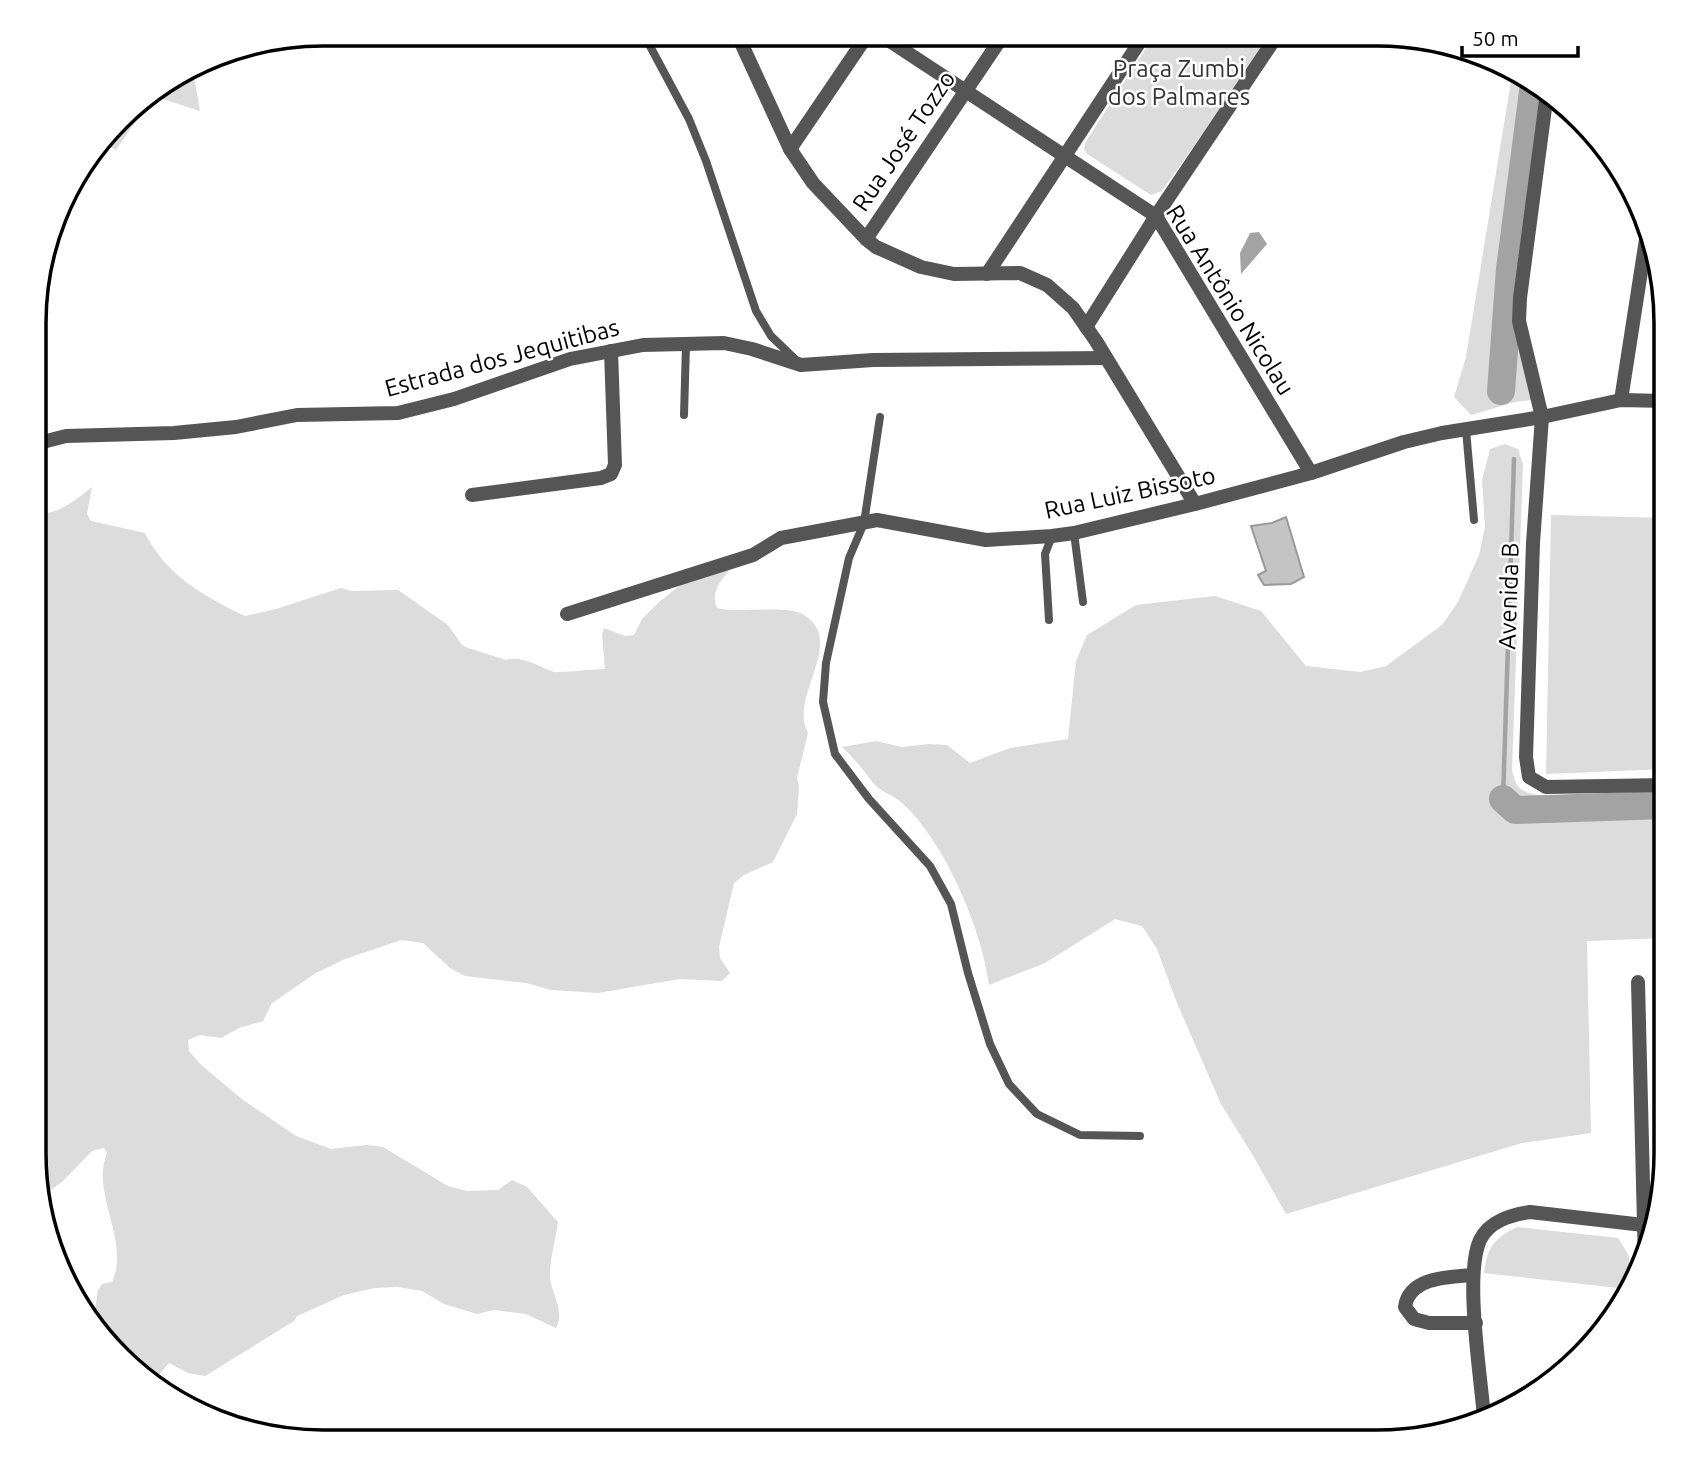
<svg xmlns="http://www.w3.org/2000/svg" width="1700" height="1475" viewBox="0 0 1700 1475" font-family="Ubuntu,sans-serif">
  <rect width="100%" height="100%" fill="#fff"/>
  <g fill="#dcdcdc">
    <path d="M1155 34H1270L1269 40 1162 191 1151 195 1087 154 1084 149 1085 143Z"/>
    <path d="M1513 69 1542 89 1514 322 1531 400 1515 402 1471 415 1454 397 1466 357Z"/>
    <path d="M193 70 200 111 153 96 116 150 101 142 132 105Z"/>
    <path d="M1505 444 1518 449 1523 464 1512 770C1514 777 1515 785 1521 789 1537 804 1641 796 1666 795L1667 938 1587 941 1591 1133 1522 1143 1286 1214 1252 1154 1221 1104 1177 1003 1157 949 1142 926 1115 919 1045 963 989 985C982 929 944 840 901 802 893 795 881 792 874 784 864 771 855 759 842 747L876 741 902 747 929 744 947 745 970 763 1010 748 1068 739 1076 661 1087 635 1136 605 1215 596 1261 611 1306 666 1360 672 1386 666 1442 625 1458 602 1479 555 1485 527 1482 480 1490 449Z"/>
    <path d="M92 487 87 514 91 521 145 533C166 575 203 596 245 616L276 609 341 588 351 591 398 590 448 625 462 645 468 648 506 660C522 655 539 667 554 672 558 673 596 669 605 669L602 634 604 628 625 636 634 635 642 619 659 602 702 568 740 557C729 572 708 589 717 608 741 614 787 604 804 615 847 642 788 696 808 733L797 778 799 787 797 814 773 862 744 875 734 883 719 947 720 958 730 973 722 981 679 979 598 993 551 990 526 983 465 976 450 968 423 943 401 940 345 959 316 973 272 1003 263 1021 239 1028 221 1038 200 1035 188 1040 189 1051 200 1064 243 1100 296 1136 331 1149 367 1145 383 1147 448 1186 467 1191 498 1190 512 1180 527 1187 558 1222C556 1239 549 1261 550 1278 552 1295 565 1311 556 1328L526 1314 494 1310 477 1314 444 1304 422 1291 398 1287 375 1288 344 1295 297 1316 294 1321 205 1376 188 1373 169 1363 158 1376C126 1372 111 1347 93 1322L98 1290 102 1284 112 1282C131 1241 90 1193 107 1153L104 1148 92 1151 62 1182 41 1197 34 1172 35 513C58 516 75 500 92 487Z"/>
    <path d="M1551 515 1666 518V769L1546 774Z"/>
    <path d="M1517 1227 1618 1238 1629 1256V1286L1627 1289 1484 1273C1487 1248 1493 1239 1517 1227Z"/>
  </g>
  <path fill="#a3a3a3" d="M1259 232 1267 244 1241 274 1240 253 1250 233Z"/>
  <g fill="none" stroke-linecap="round" stroke-linejoin="round">
    <path stroke="#a3a3a3" stroke-width="4.5" d="M1503 799 1514 459"/>
    <g stroke="#a3a3a3" stroke-width="28">
      <path d="M1501 391 1510 269 1534 84"/>
      <path d="M1503 799 1515 810 1666 805"/>
    </g>
  </g>
  <path fill="#c4c4c4" stroke="#999" stroke-width="2" d="M1286 517 1304 577 1291 584 1264 585 1258 575 1266 571 1251 526 1272 523Z"/>
  <g fill="none" stroke-linecap="round" stroke-linejoin="round">
    <g stroke="#555" stroke-width="8">
      <path d="M643 33 689 119 706 161 756 311 771 336 796 360"/>
      <path d="M684 415 686 345"/>
      <path d="M880 417 864 523 849 558 826 663 823 702 835 754 869 799 930 866 951 904 968 973 990 1044 1009 1084 1037 1114 1080 1135 1140 1136"/>
      <path d="M1466 430 1474 520"/>
      <path d="M1074 533 1083 602"/>
      <path d="M1049 620 1045 554 1052 536"/>
    </g>
    <g stroke="#555" stroke-width="14">
      <path d="M879 34 1156 216 1311 473"/>
      <path d="M1547 93 1520 298 1519 321 1542 417 1533 543 1526 757 1529 777 1546 787 1666 785"/>
      <path d="M790 149 868 34"/>
      <path d="M866 239 1004 34"/>
      <path d="M987 274 1145 34"/>
      <path d="M1086 327 1156 216 1278 34"/>
      <path d="M1621 400 1647 233"/>
      <path d="M35 444 66 436 174 433 236 427 297 415 398 413 454 399 570 359 643 345 724 343 752 349 801 365 873 360 1106 358"/>
      <path d="M472 495 601 478 611 474 615 465 611 351"/>
      <path d="M567 614 753 555 781 538 877 520 986 540 1052 536 1074 533 1195 504 1096 341 1073 308 1047 285 1020 273 954 274 921 267 876 247 866 239 813 183 790 149 737 34"/>
      <path d="M1638 982 1645 1264"/>
      <path d="M1473 1275C1448 1277 1409 1277 1405 1307L1414 1319 1429 1323H1476"/>
      <path d="M1484 1418C1481 1376 1464 1275 1480 1240 1489 1221 1511 1215 1530 1212L1652 1226"/>
    </g>
    <path stroke="#555" stroke-width="14" d="M1195 504 1311 473 1404 442 1442 433 1542 417 1621 400 1666 401"/>
  </g>
  <g text-anchor="middle" stroke-width="5" stroke-linejoin="round" paint-order="stroke">
    <g font-size="24" fill="#333" stroke="#fff">
      <text x="1179" y="77">Praça Zumbi<tspan x="1179" dy="28">dos Palmares</tspan></text>
    </g>
    <g font-size="24" fill="#000" stroke="#fff">
      <text transform="translate(904 141) rotate(-56)" y="8">Rua José Tozzo</text>
      <text transform="translate(1230 300) rotate(58)" y="8">Rua Antônio Nicolau</text>
      <text transform="translate(502 358) rotate(-15)" y="8">Estrada dos Jequitibas</text>
      <text transform="translate(1130 493) rotate(-12)" y="8">Rua Luiz Bissoto</text>
      <text transform="translate(1509 596) rotate(-88)" y="8">Avenida B</text>
    </g>
  </g>
  <path d="M0 0H1700V1475H0ZM323 46H1377A277 277 0 0 1 1654 323V1153A277 277 0 0 1 1377 1430H323A277 277 0 0 1 46 1153V323A277 277 0 0 1 323 46Z" fill="#fff" fill-rule="evenodd"/>
  <path fill="none" stroke="#000" stroke-width="3.5" d="M323 46H1377A277 277 0 0 1 1654 323V1153A277 277 0 0 1 1377 1430H323A277 277 0 0 1 46 1153V323A277 277 0 0 1 323 46Z"/>
  <path d="M1462 46v10h116v-10" fill="none" stroke="#000000" stroke-width="3.5"/>
  <text x="1472" y="46" font-size="21" fill="#000000" stroke="#ffffff" stroke-width="5" paint-order="stroke">50 m</text>
</svg>
